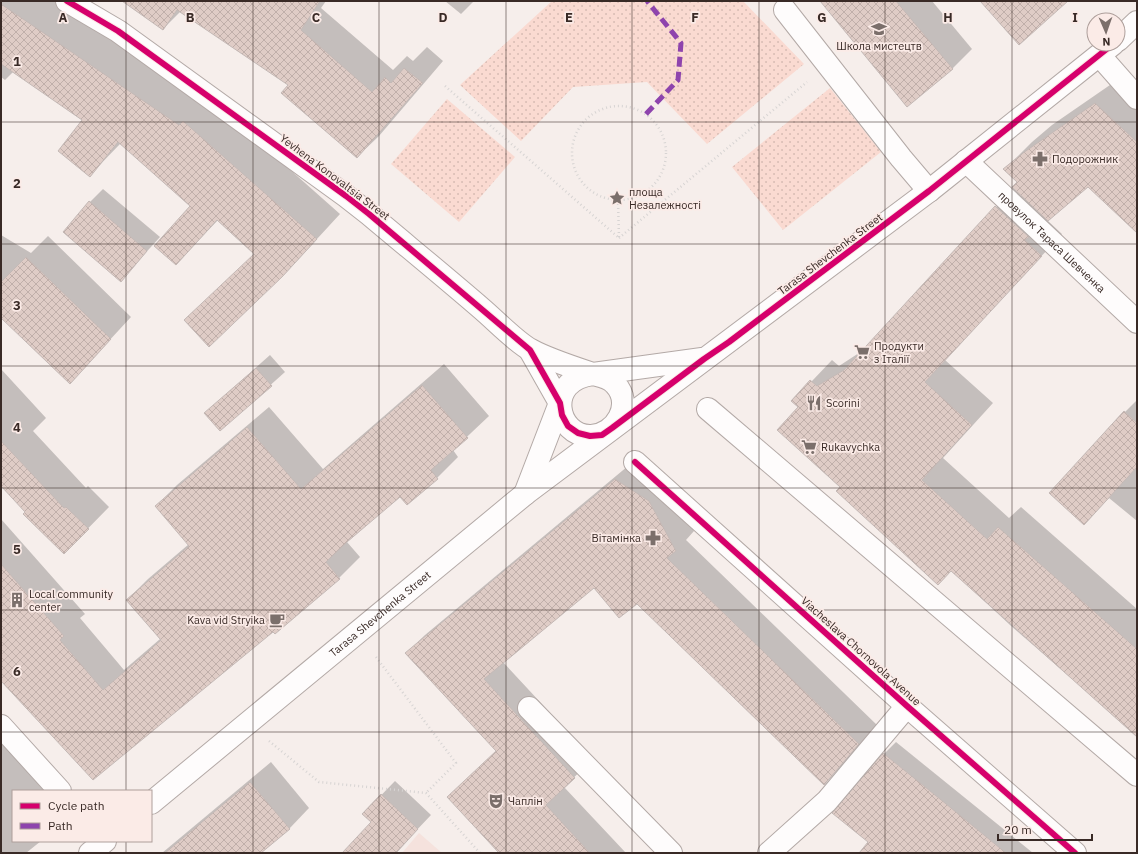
<svg xmlns="http://www.w3.org/2000/svg" width="1138" height="854" viewBox="0 0 1138 854" font-family="'IBM Plex Sans',sans-serif">
  <defs>
    <pattern id="grass-dots" width="8" height="8" patternUnits="userSpaceOnUse"><rect width="8" height="8" fill="#fadad1"/><path d="M2 2h.1M6 6h.1" fill="none" stroke="#d7bbb3" stroke-width="1.8" stroke-linecap="round"/></pattern>
    <pattern id="building-cross-hatch" width="8" height="8" patternUnits="userSpaceOnUse"><rect width="8" height="8" fill="#dfccc6"/><path d="M0 0l8 8M0 8l8-8" fill="none" stroke="#c0afaa"/></pattern>
  </defs>
  <rect width="100%" height="100%" fill="#f6eeeb"/>
  <path fill="#f5e2dd" d="M419 833 442 853H402Z"/>
  <g fill="url(#grass-dots)">
    <path d="M552 1H743L804 64 707 144 647 82 573 87 521 141 460 85Z"/>
    <path d="M830 88 881 152 783 230 732 167Z"/>
    <path d="M447 99 515 157 459 222 391 164Z"/>
  </g>
  <g fill="#0003">
    <path d="M1 1H56L208 97 340 214 282 277 218 220 176 264 191 206 121 143 90 175 84 120 14 71 5 80 1 77Z"/>
    <path d="M123 1H326L321 8 393 70 407 56 413 61 427 47 443 61 379 136 357 157 290 85 181 11 163 29Z"/>
    <path d="M445 1H474L461 14Z"/>
    <path d="M821 1H932L972 49 952 69Z"/>
    <path d="M1123 76 1137 88V224L1088 185 1047 220 1062 234 945 360 993 403 943 458 1009 518 1021 507 1137 609V735L1010 625 951 570 841 487 799 407 793 401 832 360 839 366 862 351 1014 188 1018 182 1005 169 1032 142 1052 125Z"/>
    <path d="M103 189 160 237 121 280 90 202Z"/>
    <path d="M1 235 31 253 48 236 131 317 70 383 1 316Z"/>
    <path d="M270 355 285 372 220 430 205 413Z"/>
    <path d="M444 364 489 416 453 450 458 457 437 478 400 495 347 542 360 557 339 578 93 778 1 680V519L85 614 80 618 124 670 160 639 127 600 148 579 189 544 156 506 177 485 269 407 323 469Z"/>
    <path d="M1 369 46 418 33 431 86 488 88 486 109 507 64 553 1 484Z"/>
    <path d="M1137 400V521L1109 498 1084 523 1125 412Z"/>
    <path d="M634 461 667 482 694 531 686 540 877 725 842 766 824 784 637 602 594 587 503 662 593 759 564 787 626 853H500L448 797 497 751 406 653 425 635Z"/>
    <path d="M1 724 55 791H13V841H41L26 853H1Z"/>
    <path d="M896 742 1033 853H868L884 754Z"/>
    <path d="M271 762 309 808 289 829 260 853H162Z"/>
    <path d="M395 781 431 815 395 853H354L373 822 363 814Z"/>
  </g>
  <g fill="url(#building-cross-hatch)" stroke="#c4b9b6">
    <path d="M122 1H320L301 30 372 92 385 77 391 83 404 68 423 83 357 158 281 93 288 85 177 10 163 30Z"/>
    <path d="M820 1H896L953 69 907 107Z"/>
    <path d="M980 1H1068L1019 45Z"/>
    <path d="M1 4 179 125 183 121 317 239 282 277 209 347 184 320 254 254 217 220 176 265 154 246 190 206 118 142 90 177 58 151 82 120 1 64Z"/>
    <path d="M1095 103 1137 142V233L1088 187 1048 221 1012 187 1017 182 1003 169 1023 153Z"/>
    <path d="M89 201 147 251 121 282 63 232Z"/>
    <path d="M995 206 1029 237 1025 240 1042 256 925 382 972 425 922 480 987 539 998 527 1137 649V737L951 571 938 585 836 491 840 487 777 430 798 407 791 401 810 380 817 386 844 370Z"/>
    <path d="M26 257 111 339 70 384 1 318V282Z"/>
    <path d="M256 368 272 386 220 431 204 413Z"/>
    <path d="M422 385 468 438 431 470 438 479 407 505 400 497 347 542 326 562 340 579 275 634 273 632 93 780 1 681V564L64 636 60 640 103 690 161 640 126 600 189 546 155 506 247 427 301 489Z"/>
    <path d="M1124 411 1137 423V467L1084 525 1049 493Z"/>
    <path d="M1 441 64 508 66 507 89 529 64 554 23 514 25 512 1 486Z"/>
    <path d="M615 479 649 501 676 551 667 558 859 744 824 785 637 604 619 618 594 588 484 679 575 778 546 805 590 853H499L447 797 496 751 405 653Z"/>
    <path d="M883 753 940 799 1006 853H859L868 842 832 813Z"/>
    <path d="M250 782 290 829 261 853H165Z"/>
    <path d="M381 794 418 829 396 853H342L371 822 362 814Z"/>
  </g>
  <g fill="none" stroke-linecap="round" stroke-linejoin="round">
    <defs>
      <g id="minor">
        <path d="M785 10 901 158 929 191"/>
        <path d="M1100 56 1137 98"/>
        <path id="s1" d="M966 161 1137 322"/>
        <path d="M708 409 1137 775"/>
        <path d="M635 462 907 706 1075 853"/>
        <path d="M529 708 671 853"/>
        <path d="M1 726 60 791"/>
        <path d="M769 853 827 801 907 706"/>
      </g>
      <g id="major">
        <path d="M67 1 118 31 346 196 369 214C407 246 445 277 482 309 495 320 517 343 531 350 547 359 575 368 593 374 601 376 609 377 615 384 634 404 616 435 591 436 556 437 544 380 593 374L702 359"/>
        <path d="M1118 40 1137 22"/>
        <path d="M530 350 560 403"/>
        <path d="M525 494 560 403"/>
        <path id="s2" d="M151 803 525 494 929 191 1113 44"/>
        <path d="M90 853 105 841"/>
      </g>
    </defs>
    <use href="#minor" stroke="#b3a9a6" stroke-width="24"/>
    <use href="#major" stroke="#b3a9a6" stroke-width="24"/>
    <g stroke="#d7d4d3" stroke-width="2.5" stroke-dasharray="1 3" stroke-linecap="butt">
      <path d="M445 86 619 238"/>
      <circle cx="619" cy="153" r="47"/>
      <path d="M618 200 619 238"/>
      <path d="M619 238 807 82"/>
      <path d="M376 657 456 763 426 793"/>
      <path d="M269 741 319 782 426 793 480 853"/>
    </g>
    <use href="#minor" stroke="#fefcfc" stroke-width="22"/>
    <use href="#major" stroke="#fefcfc" stroke-width="22"/>
    <path stroke="#8e44ad" stroke-width="5" stroke-dasharray="10 5" stroke-linecap="butt" d="M646 114 678 80 681 43 647 1"/>
    <defs>
      <g id="cycleway">
        <path d="M67 1 118 31 346 196 369 214 530 350 560 403 562 415 568 426 578 433 590 436 602 435 612 428 704 359 729 342 929 191 1113 44"/>
        <path d="M635 462 907 706 1075 853"/>
      </g>
    </defs>
    <use href="#cycleway" stroke="#fbebe7" stroke-width="8"/>
    <use href="#cycleway" stroke="#d6006c" stroke-width="6"/>
  </g>
  <path fill="none" stroke="#392a26" stroke-width="1" stroke-opacity="0.55" d="M126 1V791M253 1V853M379 1V853M506 1V853M632 1V853M759 1V853M885 1V853M1012 1V853M1 122H1137M1 244H1137M1 366H1137M1 488H1137M1 610H1137M1 732H1137M126 841V853"/>
  <defs>
    <symbol id="school-bare" viewBox="-9 -9 18 18"><path d="M0-5L7-2L0 1L-7-2ZM-4 1L0 2.5L4 1V4Q0 6-4 4Z" fill="#7b6f6b" stroke="#fbebe7" stroke-width="2.5" paint-order="stroke"/></symbol>
    <symbol id="pharmacy-bare" viewBox="-9 -9 18 18"><path d="M-2-6h4v4h4v4h-4v4h-4v-4h-4v-4h4Z" fill="#7b6f6b" stroke="#fbebe7" stroke-width="2.5" paint-order="stroke"/></symbol>
    <symbol id="sight-bare" viewBox="-9 -9 18 18"><path d="M0-6L1.8-2.2L6-1.7L2.9 1.2L3.7 5.4L0 3.3L-3.7 5.4L-2.9 1.2L-6-1.7L-1.8-2.2Z" fill="#7b6f6b" stroke="#fbebe7" stroke-width="2.5" paint-order="stroke"/></symbol>
    <symbol id="supermarket-bare" viewBox="-9 -9 18 18"><path d="M-6-5.5h2.5l.6 2H6L4.5 2H-2.5L-4.4-4H-6ZM-1.5 3.2a1.3 1.3 0 1 0 .1 0ZM3 3.2a1.3 1.3 0 1 0 .1 0Z" fill="#7b6f6b" stroke="#fbebe7" stroke-width="2.5" paint-order="stroke"/></symbol>
    <symbol id="restaurant-bare" viewBox="-9 -9 18 18"><path d="M-5-6h1v4h1v-4h1v4h1v-4h1v5L-1.5 .5V6h-2V.5L-5-1ZM5-6V6H3V1.5H1.5Q1.5-4 5-6Z" fill="#7b6f6b" stroke="#fbebe7" stroke-width="2.5" paint-order="stroke"/></symbol>
    <symbol id="building-bare" viewBox="-9 -9 18 18"><path d="M-4-6H4V6H1V3H-1V6H-4ZM-2.5-4.3h1.7v1.8h-1.7ZM.8-4.3h1.7v1.8H.8ZM-2.5-1h1.7V.8h-1.7ZM.8-1h1.7V.8H.8Z" fill="#7b6f6b" stroke="#fbebe7" stroke-width="2.5" paint-order="stroke"/></symbol>
    <symbol id="cafe-bare" viewBox="-9 -9 18 18"><path d="M-5.5-4.5H6V0H3Q3 3.5 0 3.5H-2.5Q-5.5 3.5-5.5 0ZM3-3.2v2h1.7v-2ZM-6 4.5H4V6H-6Z" fill="#7b6f6b" stroke="#fbebe7" stroke-width="2.5" paint-order="stroke"/></symbol>
    <symbol id="theatre-bare" viewBox="-9 -9 18 18"><path d="M-5-5.5Q0-4 5-5.5V0Q5 5 0 6Q-5 5-5 0ZM-3.3-2.5H-1v1.5H-3.3ZM1-2.5H3.3v1.5H1ZM-2.8 1Q0 5.5 2.8 1Z" fill="#7b6f6b" stroke="#fbebe7" stroke-width="2.5" paint-order="stroke"/></symbol>
  </defs>
  <g fill-rule="evenodd">
    <use href="#school-bare" x="868" y="18" width="22" height="22"/>
    <use href="#pharmacy-bare" x="1029" y="148" width="22" height="22"/>
    <use href="#sight-bare" x="606" y="187" width="22" height="22"/>
    <use href="#supermarket-bare" x="851" y="341" width="22" height="22"/>
    <use href="#restaurant-bare" x="803" y="392" width="22" height="22"/>
    <use href="#supermarket-bare" x="798" y="436" width="22" height="22"/>
    <use href="#pharmacy-bare" x="642" y="527" width="22" height="22"/>
    <use href="#building-bare" x="6" y="589" width="22" height="22"/>
    <use href="#cafe-bare" x="266" y="609" width="22" height="22"/>
    <use href="#theatre-bare" x="485" y="790" width="22" height="22"/>
  </g>
  <g text-anchor="middle" stroke-width="3.5" stroke-linejoin="round" paint-order="stroke">
    <g font-size="11" fill="#392a26" stroke="#fbebe7" text-anchor="start">
      <text x="879" y="50" text-anchor="middle">Школа мистецтв</text>
      <text x="1052" y="163">Подорожник</text>
      <text x="629" y="196">площа<tspan x="629" dy="13">Незалежності</tspan></text>
      <text x="874" y="350">Продукти<tspan x="874" dy="13">з Італії</tspan></text>
      <text x="826" y="407">Scorini</text>
      <text x="821" y="451">Rukavychka</text>
      <text x="641" y="542" text-anchor="end">Вітамінка</text>
      <text x="29" y="598">Local community<tspan x="29" dy="13">center</tspan></text>
      <text x="265" y="624" text-anchor="end">Kava vid Stryika</text>
      <text x="508" y="805">Чаплін</text>
    </g>
    <g font-size="11" fill="#392a26" stroke="#fbebe7">
      <text transform="translate(335 177) rotate(37)" y="4">Yevhena Konovaltsia Street</text>
      <text dy="4" stroke="none"><textPath href="#s1" startOffset="118">провулок Тараса Шевченка</textPath></text>
      <text transform="translate(830 254) rotate(-37)" y="4">Tarasa Shevchenka Street</text>
      <text dy="4" stroke="none"><textPath href="#s2" startOffset="297">Tarasa Shevchenka Street</textPath></text>
      <text transform="translate(861 651) rotate(42)" y="4">Viacheslava Chornovola Avenue</text>
    </g>
  </g>
  <g font-size="13" text-anchor="middle" font-weight="bold" fill="#392a26" stroke="#fbebe7" stroke-width="3.5" stroke-linejoin="round" paint-order="stroke">
    <text x="63" y="22">A</text>
    <text x="190" y="22">B</text>
    <text x="316" y="22">C</text>
    <text x="443" y="22">D</text>
    <text x="569" y="22">E</text>
    <text x="695" y="22">F</text>
    <text x="822" y="22">G</text>
    <text x="948" y="22">H</text>
    <text x="1075" y="22">I</text>
    <text x="17" y="66">1</text>
    <text x="17" y="188">2</text>
    <text x="17" y="310">3</text>
    <text x="17" y="432">4</text>
    <text x="17" y="554">5</text>
    <text x="17" y="676">6</text>
  </g>
  <rect width="1138" height="854" fill="none" stroke="#392a26" stroke-width="4"/>
  <rect x="12" y="790" width="140" height="52" fill="#fbebe7" stroke="#ad9e9a"/>
  <rect x="20" y="803" width="20" height="6" fill="#d6006c" stroke="#ad9e9a"/>
  <text x="48" y="810" font-size="12" fill="#392a26">Cycle path</text>
  <rect x="20" y="823" width="20" height="6" fill="#8e44ad" stroke="#ad9e9a"/>
  <text x="48" y="830" font-size="12" fill="#392a26">Path</text>
  <g transform="translate(1106 32) rotate(178)"><circle r="19" fill="#fbebe7" stroke="#ad9e9a"/>
  <path d="M0-3L7 15L0 10L-7 15Z" fill="#7b6f6b"/>
  <text y="-6" font-size="11" font-weight="bold" text-anchor="middle" fill="#392a26">N</text>
  </g>
  <path d="M998 834v6h94v-6" fill="none" stroke="#392a26" stroke-width="2"/>
  <text x="1004" y="834" font-size="12" fill="#392a26" stroke="#fbebe7" stroke-width="3" paint-order="stroke">20 m</text>
</svg>
